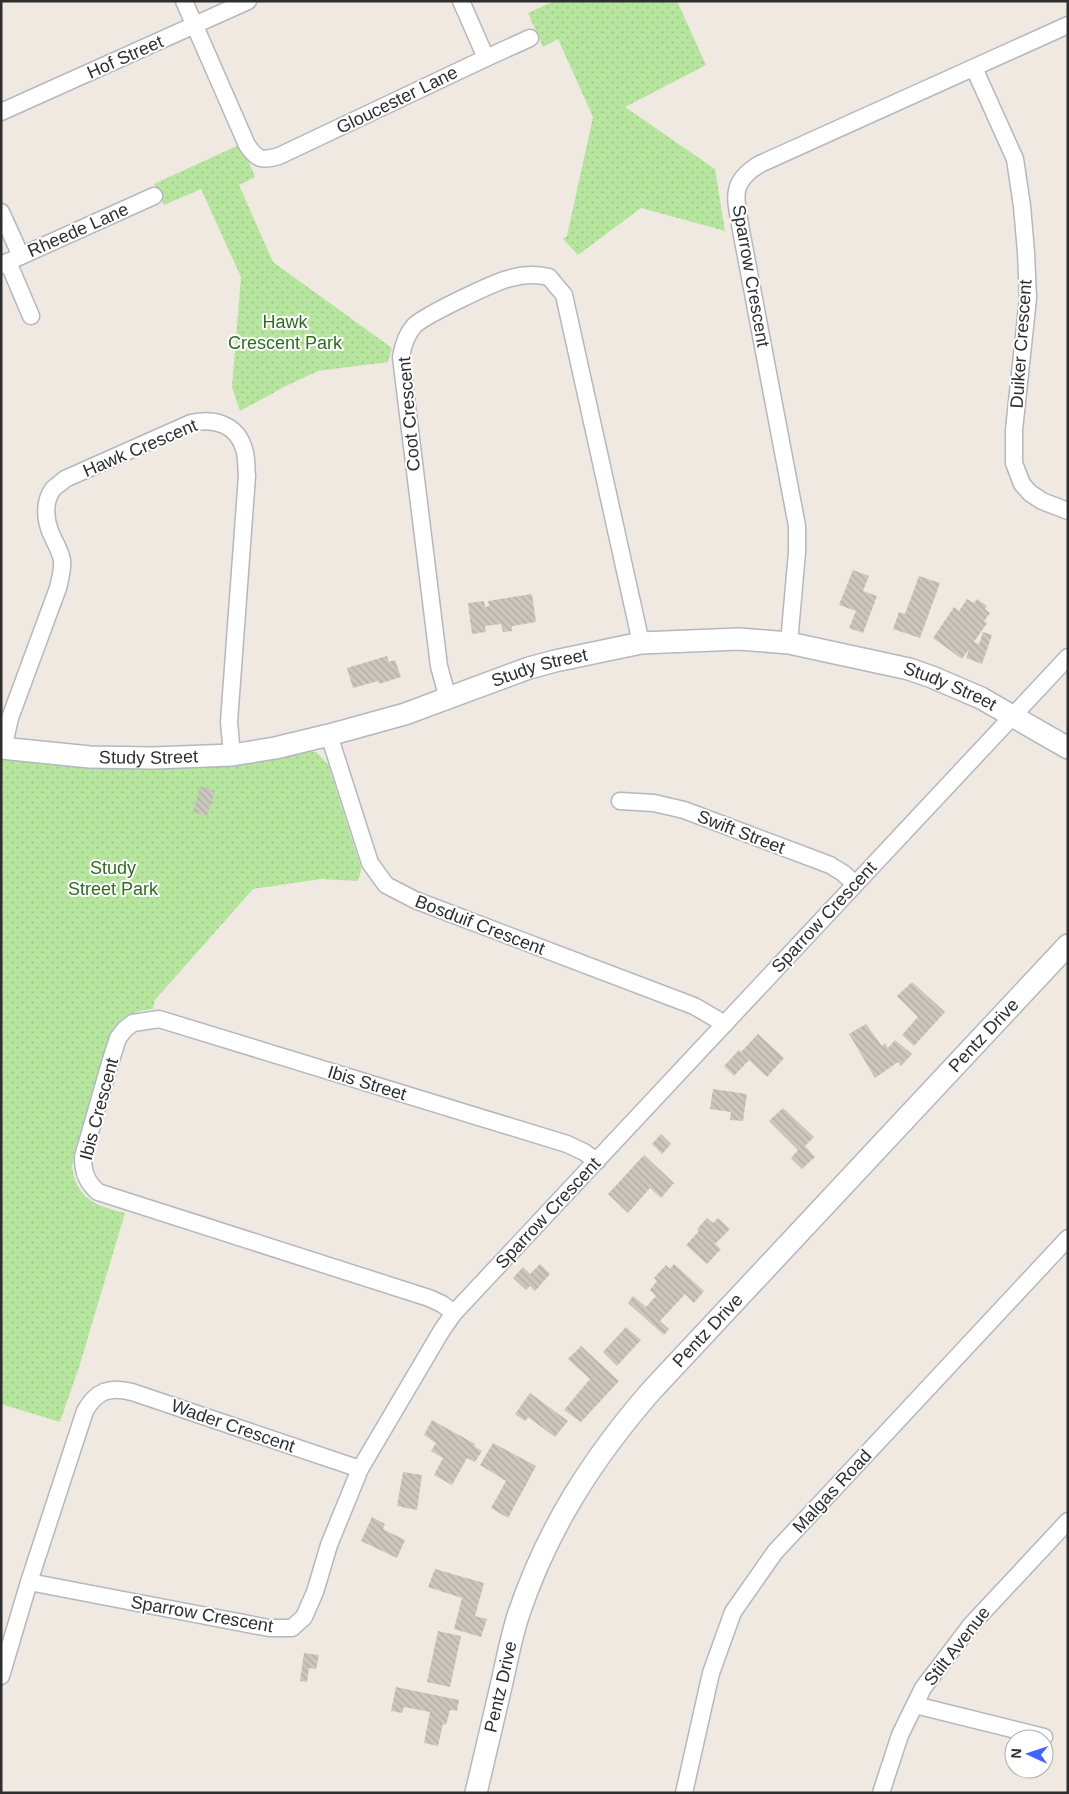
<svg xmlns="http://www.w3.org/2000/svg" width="1069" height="1794" viewBox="0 0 1069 1794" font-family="Arial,sans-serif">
  <defs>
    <pattern id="park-dots" width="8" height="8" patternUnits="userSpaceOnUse" patternTransform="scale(1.25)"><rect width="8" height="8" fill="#b6e59e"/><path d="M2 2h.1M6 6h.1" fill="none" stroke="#9dc588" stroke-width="1.8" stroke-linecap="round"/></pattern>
    <pattern id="building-back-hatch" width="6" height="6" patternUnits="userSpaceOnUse" patternTransform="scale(1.25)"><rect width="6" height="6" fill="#cbc7bf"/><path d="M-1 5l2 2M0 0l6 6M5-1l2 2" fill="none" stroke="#afaba4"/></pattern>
  </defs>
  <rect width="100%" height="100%" fill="#efe9e1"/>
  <g fill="url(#park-dots)">
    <path d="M554 1H677L706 65 625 107 715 169 725 231 641 208 578 255 563 239 567 236 593 117 558 39 543 47 528 13Z"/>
    <path d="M241 144 255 177 239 185 273 262 392 348 388 362 318 371 286 386 240 411 232 387 241 277 201 189 164 205 154 184Z"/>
    <path d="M301 751 316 752 328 764 361 868 360 875 357 881 321 879 253 889 155 1000 153 1009C130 1011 122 1017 109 1036L72 1165C75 1198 95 1206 125 1213L80 1364 60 1422 1 1404V758Z"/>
  </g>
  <g fill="url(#building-back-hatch)">
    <path d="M853 570 869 576 863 591 877 596 863 633 849 628 856 611 839 605Z"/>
    <path d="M919 576 940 583 920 638 893 629 899 612 905 614Z"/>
    <path d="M532 594 536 622 512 626V631L503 632 501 624 485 626 486 632 472 634 468 603 484 601 485 607 489 606 488 601Z"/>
    <path d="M967 599 974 603 977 599 987 606 985 609 990 613 984 621 987 623 974 642 979 644 983 632 992 635 982 664 966 658 969 649 962 659 933 638 954 607 959 611Z"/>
    <path d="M387 656 389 662 395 660 401 677 379 684 378 681 353 688 347 668Z"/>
    <path d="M200 786 215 791 207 816 193 812Z"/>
    <path d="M912 982 945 1012 914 1046 902 1035 918 1017 897 996Z"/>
    <path d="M866 1024 882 1046 885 1043 888 1048 895 1040 912 1054 901 1066 898 1062 875 1078 849 1034Z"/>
    <path d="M758 1034 784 1058 767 1077 749 1060 734 1076 724 1066 739 1050 741 1052Z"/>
    <path d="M713 1089 747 1094 743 1121 730 1120 731 1112 710 1109Z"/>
    <path d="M783 1108 814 1137 805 1146 815 1157 802 1169 791 1158 798 1150 769 1121Z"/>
    <path d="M661 1134 671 1144 662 1154 652 1144Z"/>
    <path d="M644 1155 674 1183 661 1198 650 1188 628 1213 608 1194Z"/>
    <path d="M707 1218 713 1223 718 1218 730 1229 715 1244 721 1249 707 1264 686 1245 699 1231 697 1229Z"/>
    <path d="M540 1264 550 1274 535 1291 530 1286 526 1290 513 1278 523 1267 530 1274Z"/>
    <path d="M674 1264 704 1291 694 1303 685 1294 660 1321 669 1329 664 1335 628 1303 633 1296 646 1307 656 1296 650 1290 657 1281 654 1278 666 1265 670 1269Z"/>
    <path d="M626 1327 641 1340 617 1366 603 1352Z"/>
    <path d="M581 1346 619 1381 581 1422 564 1410 590 1379 568 1359Z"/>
    <path d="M530 1393 568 1421 555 1437 528 1417 525 1421 515 1414Z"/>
    <path d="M432 1420 475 1444 474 1446 482 1451 475 1462 467 1458 452 1485 434 1475 443 1458 431 1451 436 1443 424 1435Z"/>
    <path d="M493 1443 536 1466 508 1518 491 1508 506 1481 480 1465Z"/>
    <path d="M403 1472 422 1475 417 1510 397 1506Z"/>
    <path d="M372 1517 385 1524 383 1529 405 1540 397 1558 361 1541Z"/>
    <path d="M435 1569 484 1583 475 1616 487 1619 481 1637 454 1629 462 1598 428 1587Z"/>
    <path d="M438 1631 461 1636 450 1687 427 1682Z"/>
    <path d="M304 1653 319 1655 316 1669 309 1668 307 1682 300 1681Z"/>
    <path d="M396 1687 459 1700 457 1711 450 1710 446 1725 443 1724 438 1746 424 1743 430 1712 404 1707 402 1713 391 1711Z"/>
  </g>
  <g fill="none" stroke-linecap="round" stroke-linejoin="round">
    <defs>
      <g id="minor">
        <path d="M184 1 247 145C257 160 262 161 279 156L486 58 530 38"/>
        <path d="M461 1 486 58"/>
        <path d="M974 68 1015 159 1022 206 1026 252 1028 298 1014 430V463L1022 484 1030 493 1042 501 1068 511"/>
        <path d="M1 112 248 1"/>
        <path d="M1 212 21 256"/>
        <path d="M8 262 31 316"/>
        <path d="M1 265 154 196"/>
        <path d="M789 643 797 552V526L741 230C736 199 728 183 760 164L1068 25"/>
        <path d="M448 699 439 666 401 357C403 345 406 335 414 326 423 316 496 281 511 278 524 274 536 274 549 277L564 295 641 643"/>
        <path d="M329 735 370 863 386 885 415 900 694 1006 725 1024"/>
        <path d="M3 749 10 718 58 588C60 579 63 570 62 560 60 550 54 541 50 531 45 518 44 501 53 489 56 486 62 482 65 479L191 423C214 418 237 424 244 449 247 457 246 468 247 476L229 722 232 755"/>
        <path d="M620 801 654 803 684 810 830 865 843 873 855 884"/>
        <path d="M454 1313 442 1304 429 1298 98 1192C87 1182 83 1173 83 1157L110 1063 118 1038 125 1029 133 1023 159 1019 567 1144 584 1152 597 1161"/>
        <path d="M29 1582 269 1628H292L304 1617 315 1592 329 1545 360 1469 442 1330 454 1313 1068 657"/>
        <path d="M1 1676 29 1582 85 1411C96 1391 110 1386 132 1392L360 1469"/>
        <path d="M915 1705 1044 1737"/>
        <path d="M684 1793 711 1673 733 1612 775 1552 1068 1238"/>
        <path d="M881 1793 900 1735 923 1688 971 1625 1068 1521"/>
      </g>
      <g id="tertiary">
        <path id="s1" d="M1 748 90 757 153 758 232 755 275 748 329 735 405 714 529 668 555 661 641 643 739 639 789 643 909 669 932 677 981 698 1068 748"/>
        <path id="s2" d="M476 1793C485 1756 493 1719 502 1682 507 1660 511 1638 518 1616 547 1529 592 1459 652 1390L1068 945"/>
      </g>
    </defs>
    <use href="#minor" stroke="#b4b7c1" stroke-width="19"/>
    <use href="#tertiary" stroke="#b4b7c1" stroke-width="24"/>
    <use href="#minor" stroke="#fff" stroke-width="16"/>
    <use href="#tertiary" stroke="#fff" stroke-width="21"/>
  </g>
  <g text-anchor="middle" stroke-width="4" stroke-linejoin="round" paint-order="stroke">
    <g font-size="18" fill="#2e2e2e" stroke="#fff">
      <text transform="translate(125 57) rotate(-24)" y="6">Hof Street</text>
      <text transform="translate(397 100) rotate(-26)" y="6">Gloucester Lane</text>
      <text transform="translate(78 230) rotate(-24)" y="6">Rheede Lane</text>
      <text transform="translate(751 276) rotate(80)" y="6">Sparrow Crescent</text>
      <text transform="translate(1021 344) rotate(-86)" y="6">Duiker Crescent</text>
      <text transform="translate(409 414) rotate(-95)" y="6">Coot Crescent</text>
      <text transform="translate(140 448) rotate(-23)" y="6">Hawk Crescent</text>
      <text dy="6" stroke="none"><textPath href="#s1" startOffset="552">Study Street</textPath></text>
      <text dy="6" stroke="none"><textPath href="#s1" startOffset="972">Study Street</textPath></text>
      <text dy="6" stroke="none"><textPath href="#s1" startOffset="148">Study Street</textPath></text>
      <text transform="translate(741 832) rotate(21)" y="6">Swift Street</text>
      <text transform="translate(824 917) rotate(-47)" y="6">Sparrow Crescent</text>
      <text transform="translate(480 925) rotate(21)" y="6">Bosduif Crescent</text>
      <text dy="6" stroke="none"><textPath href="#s2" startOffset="932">Pentz Drive</textPath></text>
      <text transform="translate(367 1083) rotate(17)" y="6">Ibis Street</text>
      <text transform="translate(99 1109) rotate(-75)" y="6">Ibis Crescent</text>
      <text transform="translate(548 1213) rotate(-47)" y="6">Sparrow Crescent</text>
      <text dy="6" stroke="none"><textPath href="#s2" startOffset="528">Pentz Drive</textPath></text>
      <text transform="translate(233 1426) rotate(19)" y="6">Wader Crescent</text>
      <text transform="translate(832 1491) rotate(-47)" y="6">Malgas Road</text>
      <text transform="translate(202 1614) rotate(10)" y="6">Sparrow Crescent</text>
      <text transform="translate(957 1646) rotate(-52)" y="6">Stilt Avenue</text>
      <text dy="6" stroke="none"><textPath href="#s2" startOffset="109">Pentz Drive</textPath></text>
    </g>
    <g font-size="18" fill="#2c6e1b" stroke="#fff">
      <text x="285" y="328">Hawk<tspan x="285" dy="21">Crescent Park</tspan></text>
      <text x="113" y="874">Study<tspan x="113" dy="21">Street Park</tspan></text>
    </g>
  </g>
  <rect width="1069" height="1794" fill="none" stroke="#2e2e2e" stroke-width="5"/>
  <g transform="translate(1029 1754) rotate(273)"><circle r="24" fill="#ffffff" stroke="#ababab"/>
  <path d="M0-4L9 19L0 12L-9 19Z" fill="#4264fb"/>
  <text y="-8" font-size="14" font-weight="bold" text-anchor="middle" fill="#2e2e2e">N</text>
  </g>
</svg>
